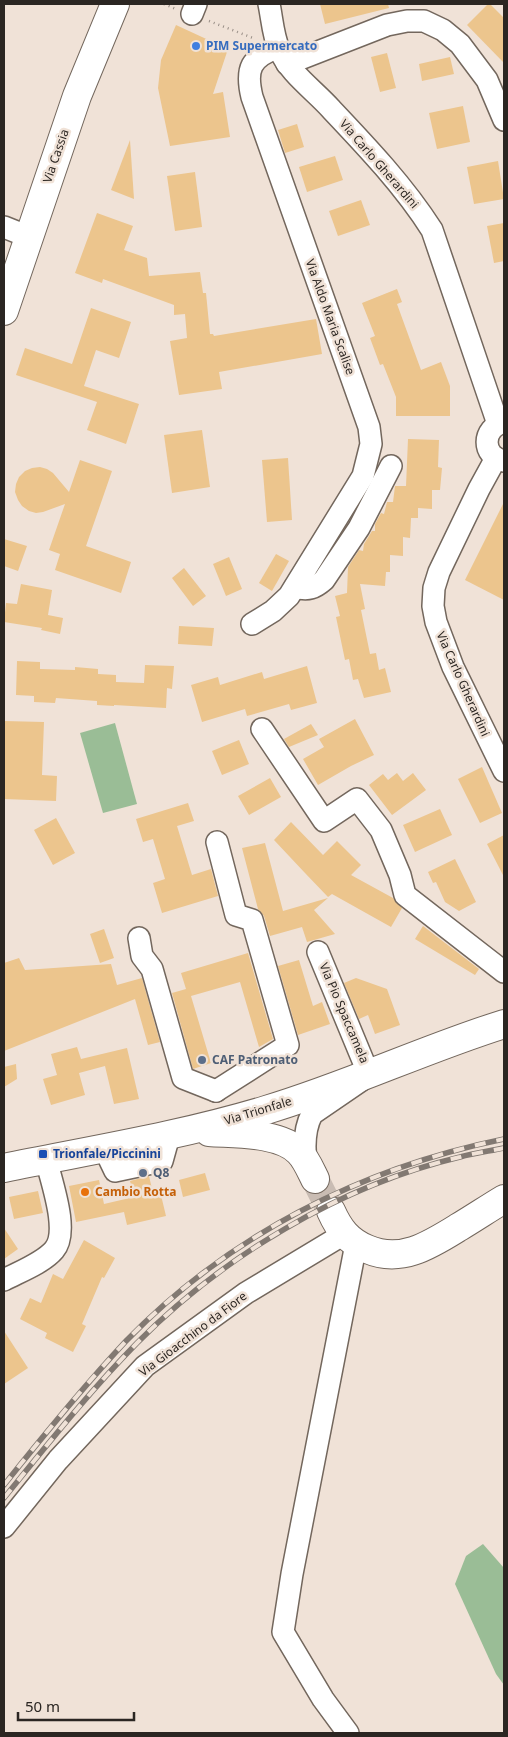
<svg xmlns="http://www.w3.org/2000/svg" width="508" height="1737" viewBox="0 0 508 1737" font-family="'Noto Sans',sans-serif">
  <rect width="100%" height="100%" fill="#f0e2d7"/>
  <g fill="#9abd96">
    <path d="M115 723 137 804 103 813 80 733Z"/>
    <path d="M483 1544 504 1568V1685L496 1674 455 1584 466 1556Z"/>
  </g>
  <g fill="#ecc58d">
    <path d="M320 4H388L389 8 325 24Z"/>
    <path d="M488 4H490L504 18V63L467 25Z"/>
    <path d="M176 25 228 49 213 94 223 92 230 137 170 146 158 88 161 60Z"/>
    <path d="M387 53 396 88 380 92 371 57Z"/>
    <path d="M450 57 454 74 422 81 419 64Z"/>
    <path d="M463 106 470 142 437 149 429 113Z"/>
    <path d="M297 124 304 147 285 153 278 130Z"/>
    <path d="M130 140 134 199 111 190Z"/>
    <path d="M335 156 343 180 307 192 299 167Z"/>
    <path d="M498 161 504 199 474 204 467 167Z"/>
    <path d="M195 172 202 227 175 231 167 176Z"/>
    <path d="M361 200 370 225 338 236 329 211Z"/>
    <path d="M97 213 133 226 124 250 147 258 149 276 200 272 203 293H206L210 334H213L214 336 316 319 322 354 219 372 222 389 179 395 170 341 187 338 185 314 174 315V305L103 279 102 283 75 273Z"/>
    <path d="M504 223V261L494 263 487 226Z"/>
    <path d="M397 289 402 302 397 304 421 370 441 362 450 386V416H396V397L383 364 380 365 370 338 375 336 362 303Z"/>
    <path d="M91 308 131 322 119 358 96 350 84 386 139 404 126 444 87 430 97 402 16 375 25 348 72 364Z"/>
    <path d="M202 430 210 487 172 493 164 435Z"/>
    <path d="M408 439 439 440 438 467 442 468 440 490H432V509L418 508V518H411L410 538 403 537V556L390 555V572H386L385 586 360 584 365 609 361 610 370 654 376 653 379 670 385 668 391 692 364 698 358 679 353 680 349 659 345 660 336 617 340 616 335 596 347 593 348 567 359 550 363 551 364 544 372 531H375V524L381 513 384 514 387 502H393L395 486H406Z"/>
    <path d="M288 458 292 520 267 522 262 460Z"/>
    <path d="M80 460 112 471 86 546 131 562 121 593 55 570 60 554 49 550 65 504 43 512 36 513 29 511 22 506 18 500 15 492 16 484 19 477 25 471 32 468 40 467 47 469 53 473 69 492Z"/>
    <path d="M504 502V600L465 580Z"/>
    <path d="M4 539 27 546 18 571 4 566Z"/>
    <path d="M276 554 289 561 272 591 259 583Z"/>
    <path d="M229 557 242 589 226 596 213 564Z"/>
    <path d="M184 568 206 596 193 606 172 578Z"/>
    <path d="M21 584 52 590 48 615 63 618 60 634 41 630 42 628 4 622 6 603 17 604Z"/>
    <path d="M179 626 214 628 212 646 178 644Z"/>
    <path d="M17 661 40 662V669L75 670V667L98 669V674L116 675V682L144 683 145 665 174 666 172 689 167 688 166 708 114 705V706L97 705V701L56 698 55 703 34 702V696L16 695Z"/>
    <path d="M307 666 317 703 291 710 289 704 247 716 245 709 202 722 191 685 218 677 220 685 262 672 264 679Z"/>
    <path d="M355 719 374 755 351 766 318 785 303 759 324 747 319 739Z"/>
    <path d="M4 721 44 722 42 775 57 776 56 801 4 799Z"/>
    <path d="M311 724 318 735 289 747 284 739Z"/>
    <path d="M239 740 249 764 222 775 212 751Z"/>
    <path d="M482 767 502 813 480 823 458 779Z"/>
    <path d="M397 773 403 781 413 773 426 790 392 815 369 785 383 774 388 780Z"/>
    <path d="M270 778 281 797 249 815 238 796Z"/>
    <path d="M188 803 194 821 177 826 192 875 211 869 218 896 162 913 153 883 165 879 153 839 143 842 136 819Z"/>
    <path d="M440 809 452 835 415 852 403 825Z"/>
    <path d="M56 818 75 853 53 865 34 830Z"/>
    <path d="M291 822 323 855 337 841 361 865 351 875 393 898 402 908 391 927 332 894 328 897 305 873 274 840Z"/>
    <path d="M504 835V877L487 844Z"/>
    <path d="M265 843 283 911 328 898 314 910 335 934 307 942 302 927 270 936 264 916 258 909 242 848Z"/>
    <path d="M455 859 476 902 459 911 445 902 436 882 433 883 428 872Z"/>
    <path d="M423 926 479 969 475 975 415 939Z"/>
    <path d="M104 929 114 958 100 963 90 934Z"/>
    <path d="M248 953 273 1039 259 1047 240 982 191 996 211 1063 193 1069 172 993 186 989 181 973Z"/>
    <path d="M19 958 25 970 111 964 117 985 142 978 160 1042 148 1045 135 999 4 1051V963Z"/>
    <path d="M299 960 313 1006 322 1002 330 1024 298 1035 278 966Z"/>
    <path d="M356 978 387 989 400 1025 375 1034 368 1015 359 1019 344 983Z"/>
    <path d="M77 1047 81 1059 127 1048 139 1099 114 1104 105 1066 79 1073 85 1095 51 1105 43 1079 57 1075 51 1054Z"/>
    <path d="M16 1064 17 1079 4 1087V1067Z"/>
    <path d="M205 1173 210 1190 183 1197 179 1180Z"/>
    <path d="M149 1176 153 1193 160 1191 166 1216 127 1225 124 1212 76 1222 69 1186 99 1180 104 1204 134 1197 130 1181Z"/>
    <path d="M38 1191 43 1213 14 1219 9 1197Z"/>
    <path d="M4 1228 18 1249 4 1259Z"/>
    <path d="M84 1240 115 1258 104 1278 102 1277 82 1324 86 1326 73 1352 45 1338 47 1333 20 1319 30 1298 41 1303 53 1274 63 1279Z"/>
    <path d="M4 1331 28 1368 4 1384Z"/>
  </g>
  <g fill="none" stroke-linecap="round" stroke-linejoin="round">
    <path stroke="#c9bcb3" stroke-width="28" stroke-dasharray="28 14" stroke-linecap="butt" d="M315 1179 331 1211"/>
    <defs>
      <g id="minor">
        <path d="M269 4C272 18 273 36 279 49 289 73 314 90 331 109 367 147 404 186 432 230L498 424"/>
        <path d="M192 14 196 4"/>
        <path d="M287 64 387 25 407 21H424L443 30 460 44 487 80 504 120"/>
        <path d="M4 227 29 237"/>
        <path d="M504 422C482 428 481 456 504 461"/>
        <path d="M496 458 479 489 439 572 434 588 433 606 436 622 453 667 504 771"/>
        <path d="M295 587C308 591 315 588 324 580L359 528 391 466"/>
        <path d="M252 624 273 611 289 596 363 476 371 444 369 427 252 97C245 68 251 58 278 47"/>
        <path d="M262 729 324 821 357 799 381 830 400 875 405 895 504 972"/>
        <path d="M139 938 142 956 152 969 183 1078 216 1091"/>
        <path d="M216 1091 288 1045 252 920 236 915 217 842"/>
        <path d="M104 1148 115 1171 162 1161 167 1143V1136"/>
        <path d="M306 1162C304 1146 304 1129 312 1114L369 1075 318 952"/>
        <path d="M4 1280C19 1272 43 1263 54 1250 70 1232 51 1181 46 1159"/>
        <path d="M4 1527 58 1460 145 1366 246 1293 344 1234"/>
        <path d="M348 1733 323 1699 283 1632 292 1574 356 1244"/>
      </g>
      <g id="major">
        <path d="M4 311 77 96 115 4"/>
        <path d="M209 1132C235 1134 280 1132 299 1152 306 1159 310 1169 315 1179"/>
        <path d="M4 1168C92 1150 180 1136 266 1110 347 1086 424 1049 504 1024"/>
        <path d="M331 1211C339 1229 348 1241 367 1249 401 1264 430 1245 459 1227 474 1218 489 1208 504 1199"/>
      </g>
    </defs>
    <use href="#minor" stroke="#73675d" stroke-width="24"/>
    <use href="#major" stroke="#73675d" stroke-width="30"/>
    <g stroke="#988e86" stroke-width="2.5" stroke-dasharray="1 4" stroke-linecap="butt">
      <path d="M164 4 176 9"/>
      <path d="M209 21 253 38"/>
    </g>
    <use href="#minor" stroke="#fff" stroke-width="21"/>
    <use href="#major" stroke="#fff" stroke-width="28"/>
    <defs>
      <g id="rail">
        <path d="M4 1485C43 1436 83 1387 126 1341 228 1236 361 1168 504 1139"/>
        <path d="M4 1498C47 1445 89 1392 137 1343 222 1257 341 1185 460 1157 474 1153 490 1151 504 1148"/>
      </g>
    </defs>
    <use href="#rail" stroke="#827972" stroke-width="5.5"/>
    <use href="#rail" stroke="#f0e2d7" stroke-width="4" stroke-dasharray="11" stroke-linecap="butt"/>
  </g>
  <circle fill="#3f7fe0" stroke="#f0e2d7" stroke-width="2" cx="196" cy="46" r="5"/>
  <g fill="#5c6f8a" stroke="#f0e2d7" stroke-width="2">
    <circle cx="202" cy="1060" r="5"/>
    <circle cx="143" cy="1173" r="5"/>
  </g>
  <rect fill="#1a4fb4" stroke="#f0e2d7" stroke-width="2" x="38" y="1149" width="10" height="10" rx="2.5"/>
  <circle fill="#e8710a" stroke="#f0e2d7" stroke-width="2" cx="85" cy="1192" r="5"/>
  <g text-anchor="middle" stroke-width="5" stroke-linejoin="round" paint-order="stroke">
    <g font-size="12" font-weight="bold" fill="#366cbe" stroke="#f0e2d7" text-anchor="start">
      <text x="206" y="50">PIM Supermercato</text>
    </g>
    <g font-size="12" fill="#2b2622" stroke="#f0e2d7">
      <text transform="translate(56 156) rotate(-71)" y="4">Via Cassia</text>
      <text transform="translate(379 164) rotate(49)" y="4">Via Carlo Gherardini</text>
      <text transform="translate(330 317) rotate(70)" y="4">Via Aldo Maria Scalise</text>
      <text transform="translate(463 684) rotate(66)" y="4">Via Carlo Gherardini</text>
      <text transform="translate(344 1013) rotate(67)" y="4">Via Pio Spaccamela</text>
      <text transform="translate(258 1111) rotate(-17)" y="4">Via Trionfale</text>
      <text transform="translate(193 1334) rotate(-37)" y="4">Via Gioacchino da Fiore</text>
    </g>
    <g font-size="12" font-weight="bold" fill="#4e5e75" stroke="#f0e2d7" text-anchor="start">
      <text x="212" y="1064">CAF Patronato</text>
      <text x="153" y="1177">Q8</text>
    </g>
    <g font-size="12" font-weight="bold" fill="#164399" stroke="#f0e2d7" text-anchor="start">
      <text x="53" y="1158">Trionfale/Piccinini</text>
    </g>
    <g font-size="12" font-weight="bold" fill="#c56008" stroke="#f0e2d7" text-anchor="start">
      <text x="95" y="1196">Cambio Rotta</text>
    </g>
  </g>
  <rect width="508" height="1737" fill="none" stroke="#2b2622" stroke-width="10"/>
  <path d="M18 1712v8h116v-8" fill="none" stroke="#2b2622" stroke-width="2.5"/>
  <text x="25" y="1712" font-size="15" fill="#2b2622" stroke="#f0e2d7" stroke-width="4" paint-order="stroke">50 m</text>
</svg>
